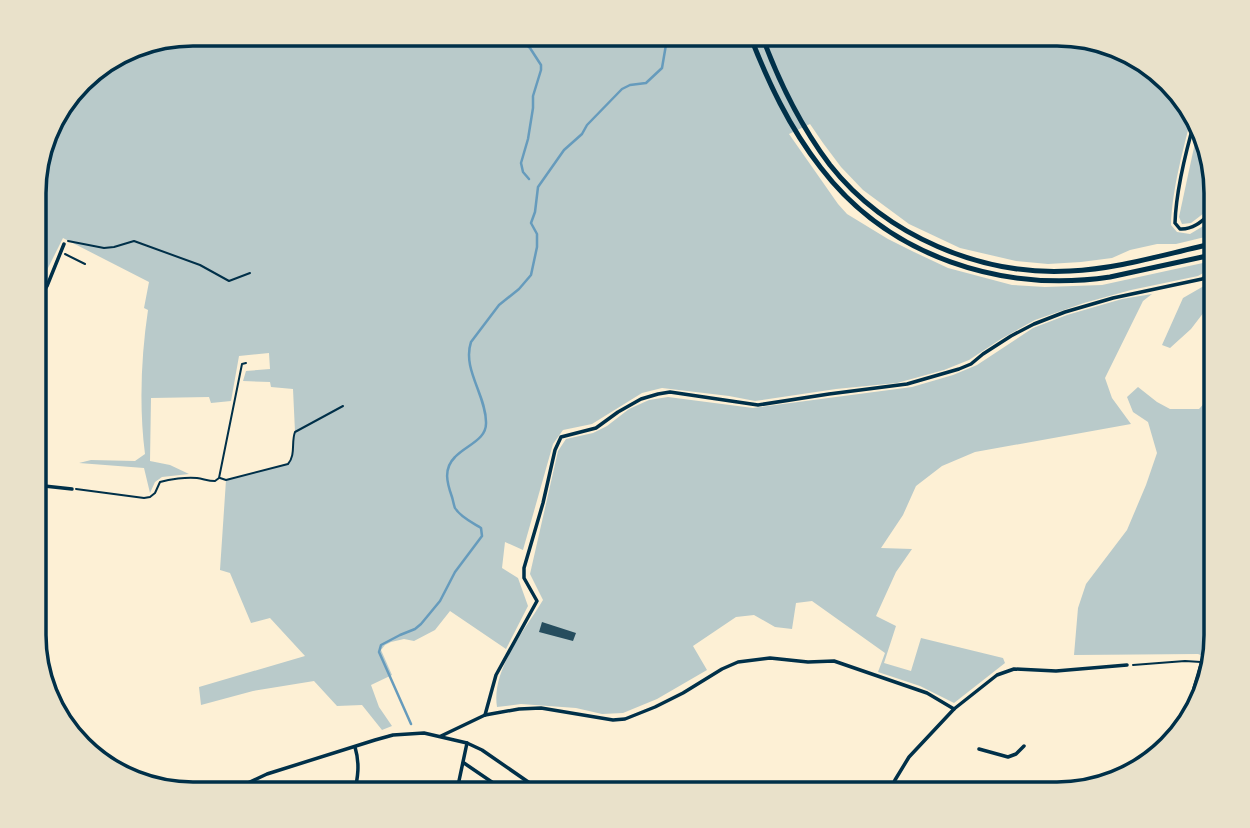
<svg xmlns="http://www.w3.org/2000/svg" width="1250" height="828" font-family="'DejaVu Sans',sans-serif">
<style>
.green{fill:#b9caca;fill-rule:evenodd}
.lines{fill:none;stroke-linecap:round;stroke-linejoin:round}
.stream{stroke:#669bbc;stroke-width:2.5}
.building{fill:#264d5e}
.path{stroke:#003049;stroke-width:2}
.minor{stroke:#003049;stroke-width:3.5}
.primary{stroke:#003049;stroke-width:5}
.trunk{stroke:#003049;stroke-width:5}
.rim{fill:none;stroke:#003049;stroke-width:3.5}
</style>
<rect width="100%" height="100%" fill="#fdf0d5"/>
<g class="green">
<path d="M193 33H1058L1146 60 1193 111C1184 146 1172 189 1171 225L1177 232 1190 234 1205 225 1216 216V261L1212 268 1198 276 1131 290 1084 303 1035 320 1001 339 969 360 944 370 897 383 836 389 755 401 729 396 662 388 642 393 592 424 563 430 553 444 523 550 505 542 502 568 518 578 528 606 506 649 450 611 435 630 414 641 404 639 391 642 385 645 381 650 392 675 371 685 379 707 392 726 382 730 362 705 337 706 314 681 253 691 201 705 199 687 305 656 270 618 251 623 230 573 220 570 226 480 288 464 291 460 295 432 293 389 271 387 270 382 243 381 246 371 270 369 269 353 239 356 231 401 211 403 209 397 151 398 150 461 170 465 189 474 162 477 155 482 150 493 144 468 79 463 91 460 135 461 145 454C139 407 141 357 148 310L144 308 149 282 63 238 35 294V172L50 122 87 73 132 45ZM810 124 823 143 841 167 863 190 909 224 960 248 1016 261 1048 264 1081 262 1112 258 1130 250 1157 244H1176L1205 237 1212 261 1102 285 1045 287 1012 285 948 268 914 252 888 239 847 214 838 204 789 134Z"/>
<polygon points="1199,124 1216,183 1216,204 1191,223 1182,224 1179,217"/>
<polygon points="1216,279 1216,301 1204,312 1191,329 1170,348 1162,345 1183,298"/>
<path d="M1152 294 1143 301 1105 378 1112 398 1131 424 975 452 942 466 916 486 903 515 881 548 912 549 896 572 876 616 896 626 884 663 911 671 921 638 1003 658 1005 663 954 703 920 686 878 672 885 653 812 601 796 603 792 629 775 627 754 615 736 617 693 646 707 670 657 699 623 713 602 714 576 708 521 704 497 707C491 670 525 630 543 600L530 574 558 451 566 439 593 433 607 426 629 409 649 400 668 397 753 408 912 387 953 375 977 365 1033 328 1067 315 1122 299Z"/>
<polygon points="1216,385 1216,645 1212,659 1198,654 1074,655 1078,608 1086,584 1127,530 1146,485 1157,453 1148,422 1133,412 1127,397 1138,387 1157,402 1170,409 1199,409 1211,396"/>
</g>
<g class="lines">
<g class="stream">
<polyline points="514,33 530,48 541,65 541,70 533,96 533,108 528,139 521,163 523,172 529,179"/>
<path d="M411 724 379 652 381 645 400 635 415 629 421 624 440 601 455 572 482 536 481 528C473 523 460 517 455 508 454 506 453 500 452 497 447 483 443 469 455 457 466 445 487 440 486 422 486 395 462 369 471 342L499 305 519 289 531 275 537 247V234L531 223 535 212 538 187 564 150 582 134 587 125 622 89 630 85 646 83 662 68 668 33"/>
</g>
</g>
<polygon class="building" points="542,622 576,633 573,641 539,632"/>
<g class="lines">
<g class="path">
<polyline points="68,241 104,248 114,247 134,241 200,265 229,281 250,273"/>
<polyline points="65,254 85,264"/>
<path d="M220 478 226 480 288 464C296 455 291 442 295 432L343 406"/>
<path d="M76 489 144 498 150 497 155 493 160 482C170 479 186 477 197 478 204 479 208 481 215 481L219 478 242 364 246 363"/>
<polyline points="1201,661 1207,647 1216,608"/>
<polyline points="1133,665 1185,661 1201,662 1193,689 1201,691"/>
</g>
<g class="minor">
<path d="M1196 116C1187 147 1176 191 1175 223L1180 229C1195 230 1205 218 1216 209"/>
<polyline points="35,304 47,286 64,244"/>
<polyline points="35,485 72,489"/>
<polyline points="485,715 496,675 537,601 524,578 524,568 543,503 555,450 561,437 596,428 618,412 641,399 658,394 670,392 758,405 829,394 907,384 959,369 971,364 983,354 1011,336 1034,324 1065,312 1113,298 1202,279 1214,272 1216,269"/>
<polyline points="441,736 485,715 519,709 541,708 613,720 625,719 655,707 683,693 722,669 738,662 770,658 808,662 834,661 927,693 954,709"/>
<polyline points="979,749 1008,757 1016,754 1024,746"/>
<polyline points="464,763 511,795"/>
<polyline points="889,794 895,780 909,757 954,709 997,675 1014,669 1056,671 1127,665"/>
<polyline points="222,795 267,774 375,740 393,735 424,733 467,743 482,750 547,795"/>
<path d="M354 795C358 777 360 764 355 747"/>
<polyline points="456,795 467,743"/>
</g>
<polyline class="primary" points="35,643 41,675"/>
<g class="trunk">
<path d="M749 33C768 82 789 127 821 168 889 257 1002 293 1110 277L1216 254"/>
<path d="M761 33C778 80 800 125 830 165 886 236 981 276 1070 271 1120 269 1168 253 1216 243"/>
</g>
</g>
<path d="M0 0H1250V828H0ZM193 46H1057A147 147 0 0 1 1204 193V635A147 147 0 0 1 1057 782H193A147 147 0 0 1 46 635V193A147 147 0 0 1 193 46Z" fill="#e9e1ca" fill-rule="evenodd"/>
<path class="rim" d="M193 46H1057A147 147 0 0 1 1204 193V635A147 147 0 0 1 1057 782H193A147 147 0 0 1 46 635V193A147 147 0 0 1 193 46Z"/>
</svg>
